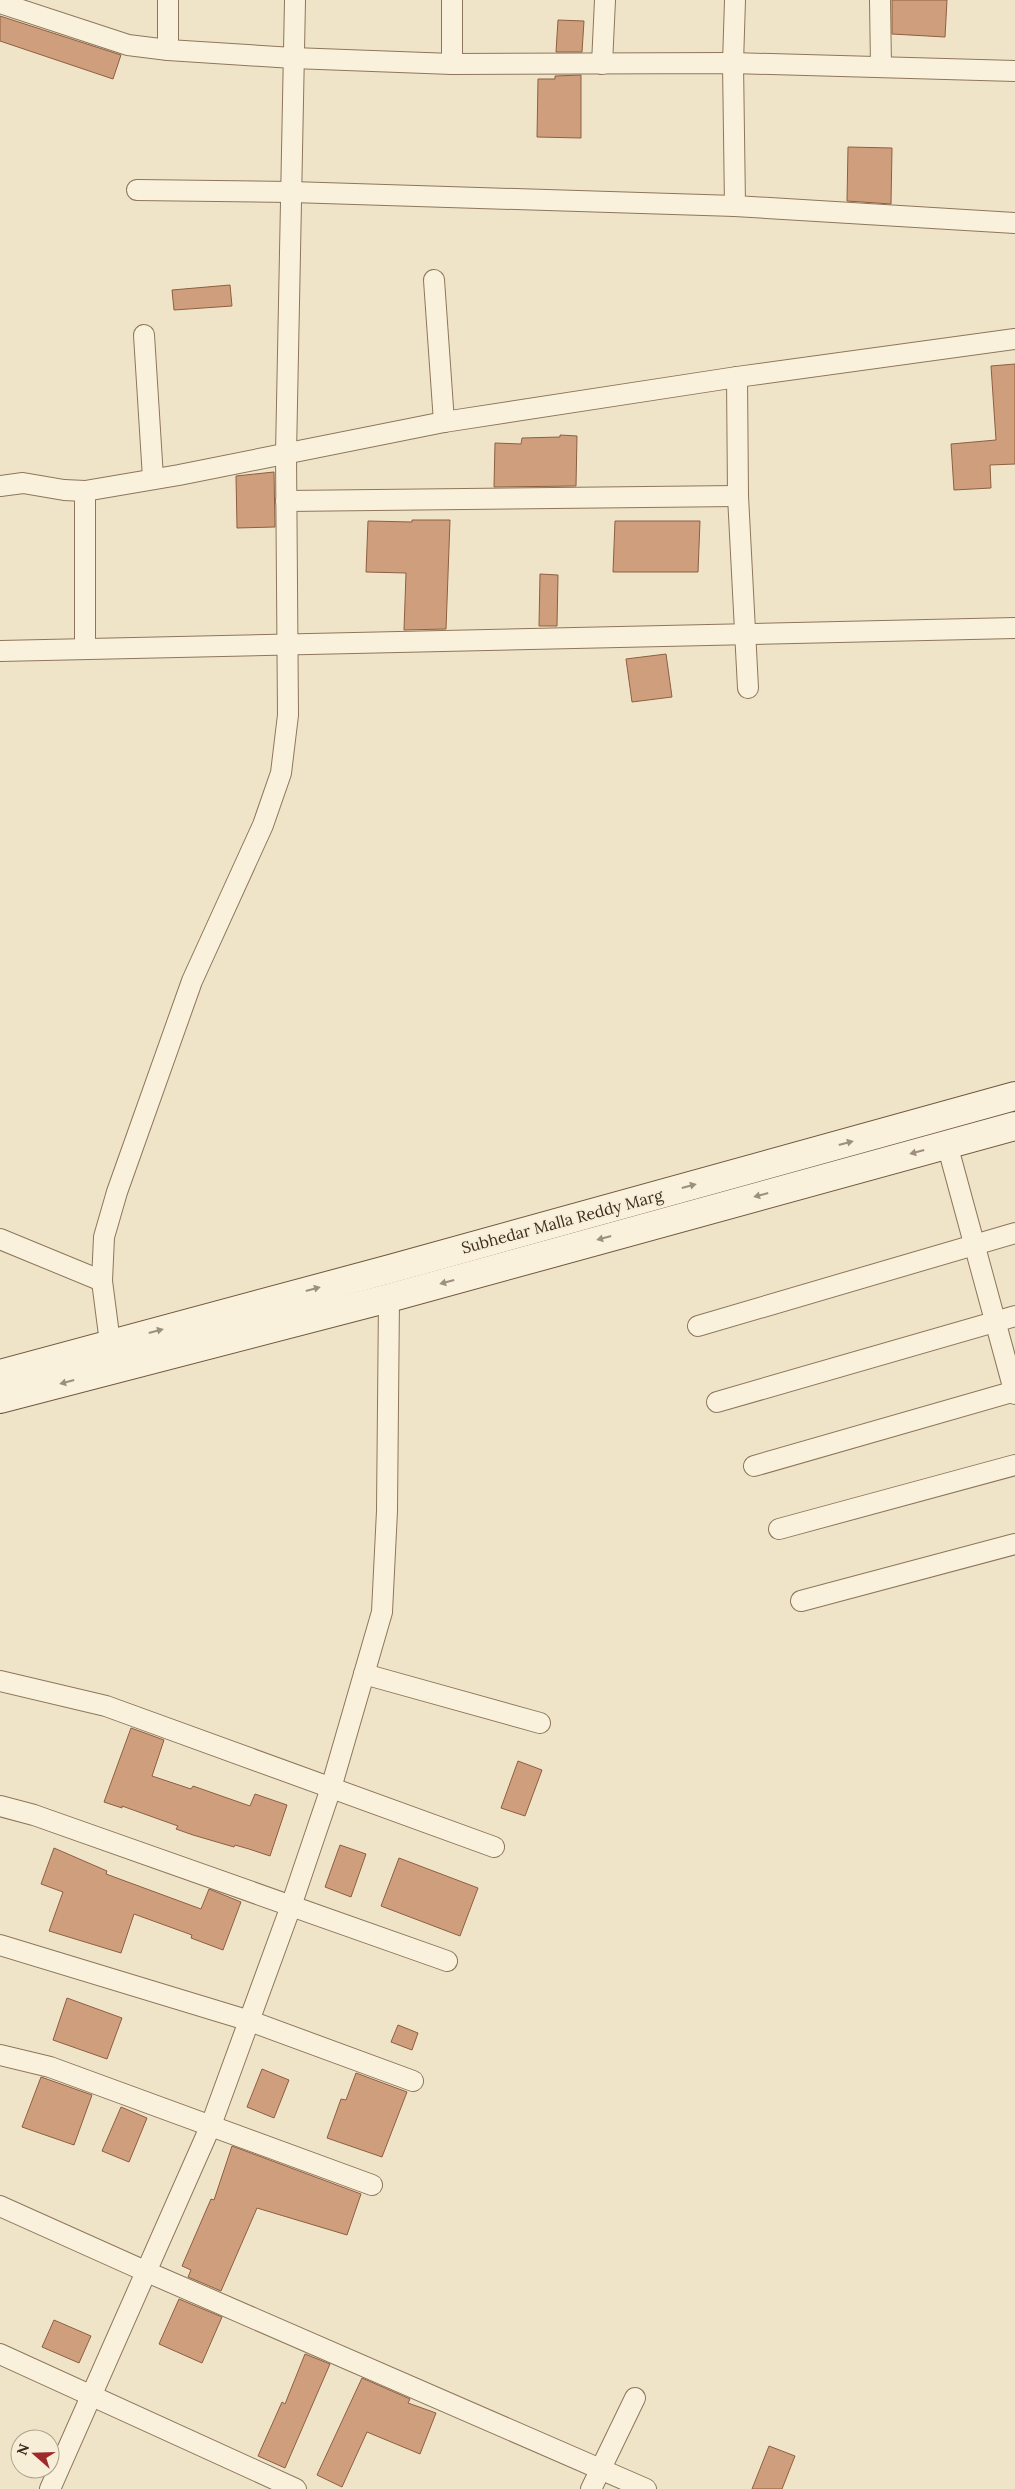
<svg xmlns="http://www.w3.org/2000/svg" width="1015" height="2489" font-family="Lora,serif">
<style>
.building{fill:#cf9f7d;stroke:#8d5f41}
.lines{fill:none;stroke-linecap:round;stroke-linejoin:round}
.minor-casing{stroke:#8d765c;stroke-width:22}
.secondary-casing{stroke:#6f573f;stroke-width:30}
.minor{stroke:#faf1dc;stroke-width:20}
.secondary{stroke:#faf1dc;stroke-width:28}
.oneway{fill:#9c907e}
.labels{text-anchor:middle;dominant-baseline:central;stroke-width:4;stroke-linejoin:round;paint-order:stroke}
.street-label{font-size:16px;fill:#3d2e20;stroke:#f7eed8}
</style>
<rect width="100%" height="100%" fill="#f0e4c8"/>
<g class="building">
<polygon points="892,0 947,0 945,37 892,34"/>
<polygon points="0,16 121,55 113,79 0,41"/>
<polygon points="558,20 584,21 582,52 556,52"/>
<polygon points="581,75 581,138 537,137 538,79 555,79 555,76"/>
<polygon points="848,147 892,148 891,204 847,201"/>
<polygon points="230,285 232,306 174,310 172,290"/>
<polygon points="1015,364 1015,464 990,465 991,488 954,490 951,444 996,440 991,366"/>
<polygon points="560,435 577,436 576,486 494,487 495,443 521,444 522,438 560,437"/>
<polygon points="274,472 275,527 237,528 236,476"/>
<polygon points="412,520 450,520 446,629 404,630 406,573 366,572 368,521 412,522"/>
<polygon points="615,521 700,521 698,572 613,572"/>
<polygon points="540,574 558,575 557,626 539,626"/>
<polygon points="666,654 672,697 632,702 626,659"/>
<polygon points="131,1728 164,1740 152,1776 191,1789 193,1786 250,1806 255,1794 287,1805 270,1856 249,1849 235,1845 234,1847 193,1835 176,1829 178,1826 122,1806 122,1808 104,1802"/>
<polygon points="518,1761 542,1770 525,1816 501,1808"/>
<polygon points="340,1845 366,1854 351,1897 325,1887"/>
<polygon points="54,1848 107,1871 106,1874 201,1909 209,1889 241,1902 223,1950 191,1938 192,1935 134,1914 121,1953 49,1931 63,1892 41,1884"/>
<polygon points="399,1858 478,1888 460,1936 381,1906"/>
<polygon points="67,1998 122,2018 107,2059 53,2040"/>
<polygon points="398,2025 418,2033 412,2050 391,2042"/>
<polygon points="262,2069 289,2080 274,2118 247,2107"/>
<polygon points="356,2073 407,2092 382,2157 327,2138 341,2099 346,2100"/>
<polygon points="41,2077 92,2095 74,2145 22,2127"/>
<polygon points="121,2107 147,2118 129,2162 102,2151"/>
<polygon points="232,2146 361,2194 347,2235 257,2208 221,2291 188,2277 191,2270 182,2266 211,2199 214,2200"/>
<polygon points="179,2299 222,2317 202,2363 159,2344"/>
<polygon points="54,2320 91,2336 79,2363 42,2347"/>
<polygon points="305,2354 330,2364 285,2468 258,2456 282,2402 285,2404"/>
<polygon points="362,2378 410,2399 408,2403 436,2413 420,2454 367,2432 342,2487 317,2475"/>
<polygon points="769,2446 795,2456 782,2489 752,2489"/>
</g>
<g class="lines">
<g class="minor-casing">
<g id="minor">
<polyline points="168,0 168,50"/>
<polyline points="452,0 452,64"/>
<polyline points="880,0 881,67"/>
<polyline points="0,3 128,45 168,50 293,58 452,64 733,63 1015,71"/>
<polyline points="602,64 605,0"/>
<polyline points="137,190 292,192 735,206 1015,223"/>
<polyline points="735,206 733,63 735,0"/>
<polyline points="434,280 444,422"/>
<polyline points="144,335 153,478"/>
<polyline points="737,377 738,496 748,688"/>
<polyline points="0,486 23,483 64,490 85,491 179,475 444,422 737,377 1015,339"/>
<polyline points="85,491 85,649"/>
<polyline points="286,501 738,496"/>
<polyline points="0,651 1015,628"/>
<polyline points="947,1144 1015,1394"/>
<polyline points="0,1239 102,1281"/>
<polyline points="698,1326 1015,1233"/>
<polyline points="112,1358 102,1281 104,1237 117,1192 192,981 263,825 281,773 288,715 286,454 295,0"/>
<polyline points="717,1402 1015,1316"/>
<polyline points="754,1466 1015,1391"/>
<polyline points="779,1529 1015,1465"/>
<polyline points="801,1601 1015,1544"/>
<polyline points="364,1674 540,1723"/>
<polyline points="0,1681 106,1706 494,1847"/>
<polyline points="0,1806 34,1815 447,1961"/>
<polyline points="0,1945 250,2021 413,2081"/>
<polyline points="0,2055 50,2067 372,2185"/>
<polyline points="0,2206 145,2271 646,2489"/>
<polyline points="0,2354 296,2489"/>
<polyline points="50,2489 211,2125 291,1906 331,1788 382,1612 387,1511 389,1298"/>
<polyline points="591,2489 635,2398"/>
</g>
</g>
<g class="secondary-casing">
<g id="secondary">
<polyline points="0,1374 390,1269 1015,1096"/>
<polyline points="0,1399 389,1298 1015,1126"/>
</g>
</g>
<use href="#minor" class="minor"/>
<use href="#secondary" class="secondary"/>
</g>
<defs><path id="oneway-solid" d="M-6-.8H1V-3.2L6.5 0L1 3.2V.8H-6Z" transform="scale(1.25)"/></defs>
<g class="oneway">
<use href="#oneway-solid" transform="translate(846 1143) rotate(-15)"/>
<use href="#oneway-solid" transform="translate(917 1152) rotate(165)"/>
<use href="#oneway-solid" transform="translate(689 1186) rotate(-15)"/>
<use href="#oneway-solid" transform="translate(761 1195) rotate(165)"/>
<use href="#oneway-solid" transform="translate(604 1238) rotate(165)"/>
<use href="#oneway-solid" transform="translate(447 1282) rotate(165)"/>
<use href="#oneway-solid" transform="translate(313 1289) rotate(-15)"/>
<use href="#oneway-solid" transform="translate(156 1331) rotate(-15)"/>
<use href="#oneway-solid" transform="translate(67 1382) rotate(165)"/>
</g>
<g class="labels">
<g class="street-label">
<text transform="translate(562 1221) rotate(-15)">Subhedar Malla Reddy Marg</text>
</g>
</g>
<g transform="translate(35 2454) rotate(290)"><circle r="24" fill="#f7eed8" stroke="#ada18e"/>
<path d="M0-4L9 19L0 12L-9 19Z" fill="#9e2a2b"/>
<text y="-8" font-size="14" font-weight="bold" text-anchor="middle" fill="#3d2e20">N</text>
</g>
</svg>
